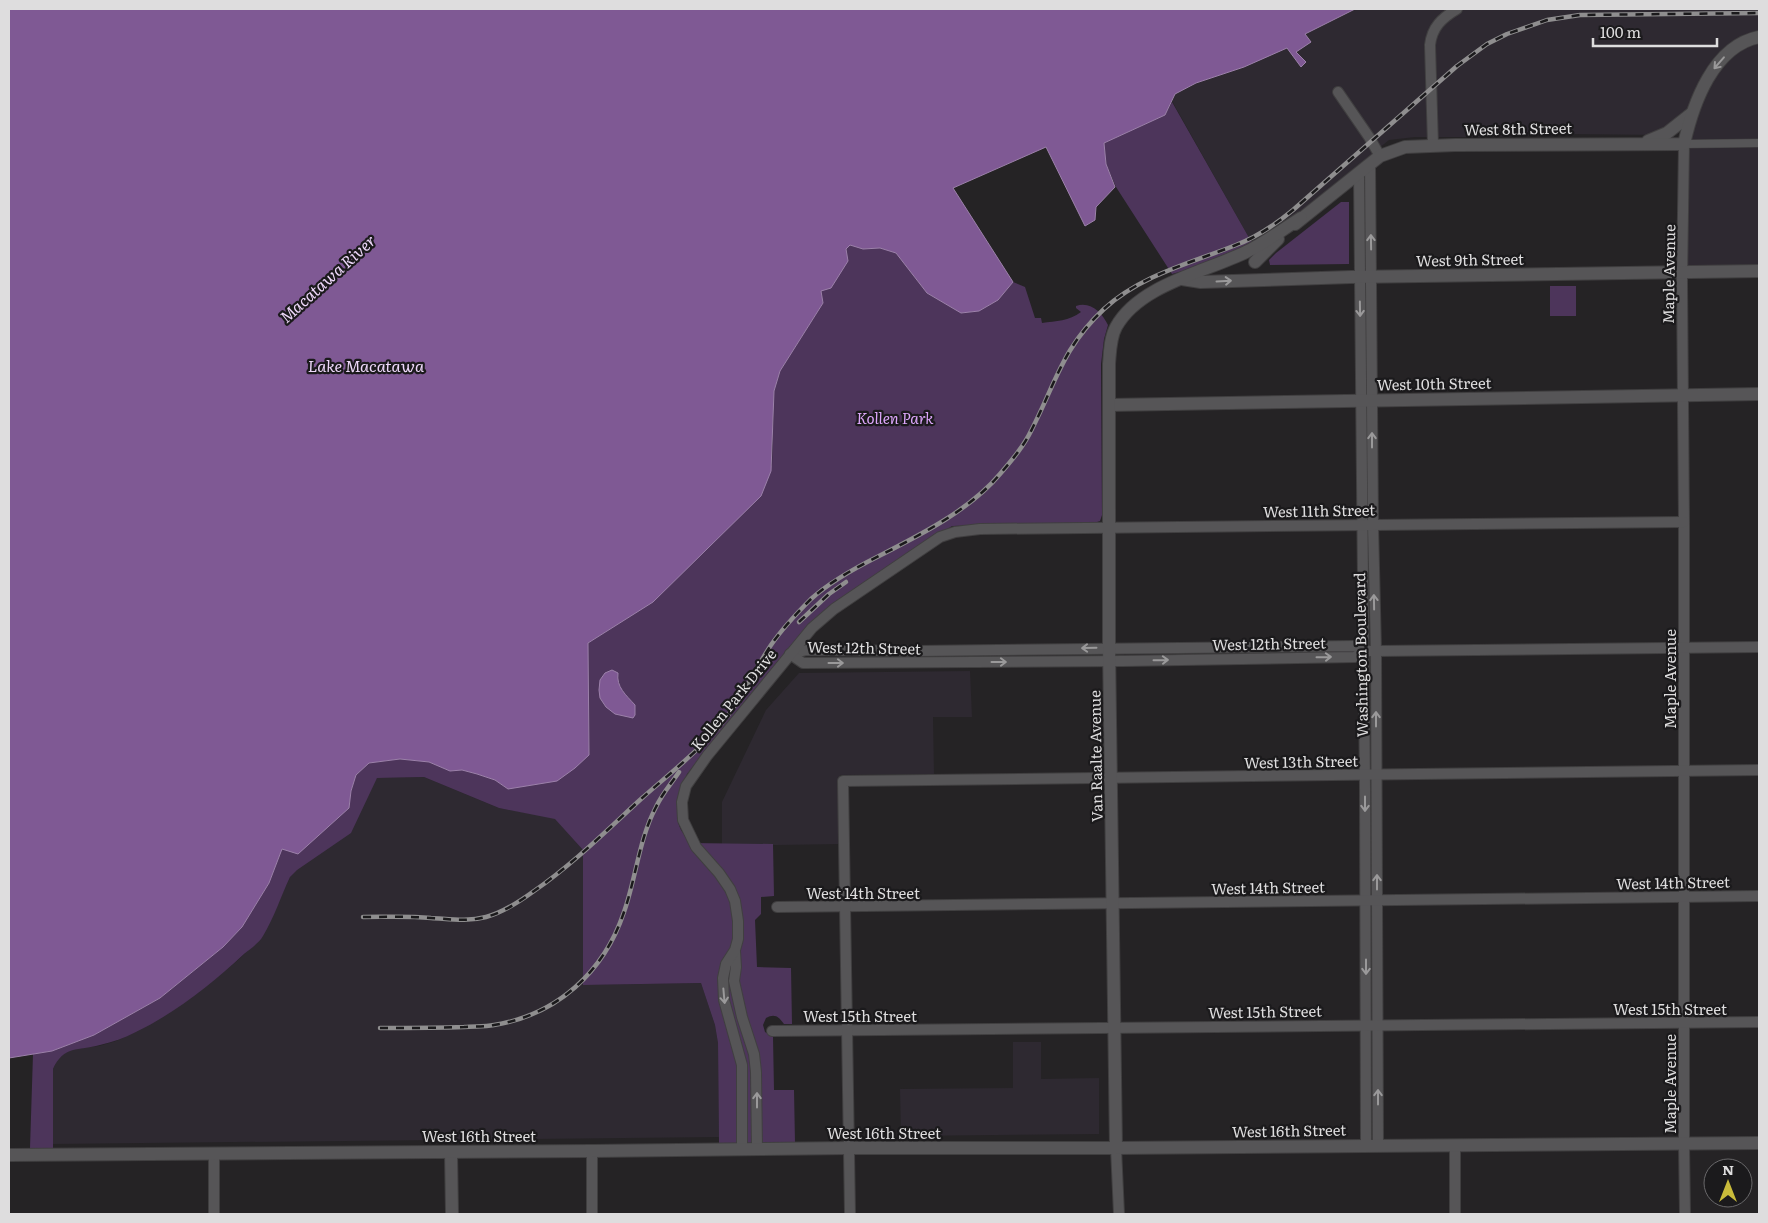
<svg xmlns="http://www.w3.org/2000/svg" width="1768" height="1223" font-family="Literata,serif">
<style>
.built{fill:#2e2931}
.green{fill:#4d355b}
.water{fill:#7f5994;stroke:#9c81aa}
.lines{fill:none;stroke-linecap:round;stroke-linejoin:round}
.pedestrian-casing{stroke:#403f40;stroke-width:9}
.minor-casing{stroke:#403f40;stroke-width:12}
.tertiary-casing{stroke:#403f40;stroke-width:14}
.pedestrian{stroke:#565557;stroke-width:8}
.minor{stroke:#565557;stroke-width:10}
.tertiary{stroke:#565557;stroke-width:12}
.rail-casing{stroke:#8f8e8f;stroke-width:4.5}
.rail{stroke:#1b1a1c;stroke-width:2.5;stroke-dasharray:8;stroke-linecap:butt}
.oneway{stroke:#9a999a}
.labels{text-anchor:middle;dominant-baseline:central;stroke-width:4.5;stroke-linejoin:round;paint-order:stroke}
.street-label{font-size:15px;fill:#deddde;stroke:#1b1a1c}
.park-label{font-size:15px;font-style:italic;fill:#dea7fc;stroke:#1b1a1c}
.water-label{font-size:16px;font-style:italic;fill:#eed8fa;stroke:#1b1a1c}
</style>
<rect width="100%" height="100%" fill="#252325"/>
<g class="built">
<polygon points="1355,9 1759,9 1759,271 1684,272 1685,156 1691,115 1663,135 1567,134 1492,137 1415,137 1389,140 1286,223 1252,243 1172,101 1175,94 1196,83 1244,67 1287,48 1301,67 1296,52 1305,34"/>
<polygon points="970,671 972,717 933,717 934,774 840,775 841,844 722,846 722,802 766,710 799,673"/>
<polygon points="424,777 499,808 555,818 583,850 583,985 701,983 715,1025 718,1043 719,1137 53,1144 53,1069 57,1060 65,1053 74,1049 99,1046 116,1041 138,1031 191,998 237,961 262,937 290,877 377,778"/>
<polygon points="1013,1042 1041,1042 1041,1079 1099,1078 1099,1134 901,1136 900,1089 1013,1088"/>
</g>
<g class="green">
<polygon points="1172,102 1252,243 1204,265 1172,274 1116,187 1106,164 1104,143 1165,115"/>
<polygon points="1341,202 1349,202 1349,264 1270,265 1269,260 1276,253"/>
<path d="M850 244 863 249 880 248 896 253 927 293 961 313 979 311 998 300 1013 282 1025 287 1035 318H1041L1042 323C1056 321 1069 321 1081 312L1076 308V306C1091 301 1102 313 1108 325L1104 339 1101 364 1102 515 1100 521 1094 523 952 526 822 613 787 650 687 774C681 791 672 812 681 830 684 835 688 839 691 843L773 844 774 896 761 897V914L755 920 757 967 791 968 792 1024H784C779 1017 775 1013 766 1018L763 1025 765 1032 773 1037 774 1090H794L795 1143H719L718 1043 715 1025 701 983 583 985V850L555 819 499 808 424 777 377 778 351 833 297 870 290 877C281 896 274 918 263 936 259 943 250 949 244 954 212 984 175 1013 136 1032 124 1038 113 1042 100 1045 78 1051 64 1045 53 1069V1148H30L33 1054 52 1051 94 1035 160 998 223 947 242 927 269 883 282 849 349 808 351 791 356 775 369 763 400 759 429 762 450 771 462 770 477 774 495 780 508 789 589 755 588 643 652 602 772 465 774 391 780 371 823 303 821 291 846 248Z"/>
<rect x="1550" y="286" width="26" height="30"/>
</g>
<g class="water">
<polygon points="9,9 1355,9 1305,34 1311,42 1296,52 1306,62 1301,67 1287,48 1244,67 1196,83 1175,94 1165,115 1104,143 1106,164 1115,187 1096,207 1095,220 1085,226 1046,147 953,188 1013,282 998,300 979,311 961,313 927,293 896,253 880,248 863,249 850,245 846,249 848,261 831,288 821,291 823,303 780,371 774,391 771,471 761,496 653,602 588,643 589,755 575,768 557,781 508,789 495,780 477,774 462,770 450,771 429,762 400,759 369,763 356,775 351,791 349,808 298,854 282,849 269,883 242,927 223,947 160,998 94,1035 52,1051 9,1058"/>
<path d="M612 670 618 673C616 687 626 695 635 705V715L633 718 615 714 606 707 600 698 599 690 600 680 605 673Z"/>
</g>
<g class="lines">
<g class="pedestrian-casing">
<polyline id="pedestrian" points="1684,144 1759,143"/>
</g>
<g class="minor-casing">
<g id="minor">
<polyline points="1338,92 1369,137 1380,156"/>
<polyline points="1684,144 1682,282 1684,522 1684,1144 1685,1214"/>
<path d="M1433 145 1430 45C1432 27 1442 18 1457 9"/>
<polyline points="1370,164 1373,525 1376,651 1378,1145"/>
<polyline points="1359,173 1365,788 1366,1146"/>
<polyline points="790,654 807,650 917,651 1355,646 1364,651 1376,651 1759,647"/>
<polyline points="790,654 803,663 1124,661 1355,657 1364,651"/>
<polyline points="777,907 1759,896"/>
<polyline points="735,951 736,967 734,981 742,1017 754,1054 756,1072 757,1149"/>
<polyline points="772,1031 1759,1022"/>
<polyline points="1455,1146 1455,1214"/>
<polyline points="1116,1148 1119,1214"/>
<polyline points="742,1149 742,1065 724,1000 723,978 726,964 735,950 738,939 738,921 735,901 730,889 719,873 696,847 683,820 682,802 686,786 707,756 812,628 834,609 940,537 955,532 980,529 1684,522"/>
<polyline points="592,1151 592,1214"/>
<polyline points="214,1214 214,1153"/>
<polyline points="850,1214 843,781 1759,770"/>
</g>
</g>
<g class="tertiary-casing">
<g id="tertiary">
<polyline points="1648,141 1667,133 1691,114"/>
<path d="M1295 224 1380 156 1405 147 1455 145 1684 144C1693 104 1713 46 1759 37"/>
<polyline points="1255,262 1278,239"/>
<polyline points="1182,279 1201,282 1351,277 1759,271"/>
<polyline points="1109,405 1759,394"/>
<path d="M1116 1148 1109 647V364C1110 352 1110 338 1116 327 1139 285 1205 272 1246 252 1265 243 1283 229 1301 218"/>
<polyline points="451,1152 452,1214"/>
<polyline points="9,1155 592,1151 848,1148 1116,1148 1759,1143"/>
</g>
</g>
<use href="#pedestrian" class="pedestrian"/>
<use href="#minor" class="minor"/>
<use href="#tertiary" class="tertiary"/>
<g class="rail-casing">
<g id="rail">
<polyline points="799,622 829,594 846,582"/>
<path d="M363 917C386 917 408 916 431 918 450 919 467 922 486 917 504 912 519 902 534 891 573 864 606 831 641 799 670 773 702 749 726 718 743 696 755 669 771 645 782 629 797 613 811 599 831 581 855 568 879 556 920 535 970 510 1000 474 1012 460 1024 446 1032 429 1056 382 1063 347 1104 309 1141 275 1191 263 1236 245 1257 237 1276 224 1293 210L1457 66 1487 44 1507 34 1547 20 1580 15 1759 13"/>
<path d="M380 1028C408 1028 436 1028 464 1027 474 1026 484 1027 494 1025 557 1015 604 972 624 912 636 878 639 839 656 807 662 794 671 784 679 772"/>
</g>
</g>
<use href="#rail" class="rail"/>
</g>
<defs><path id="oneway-shaft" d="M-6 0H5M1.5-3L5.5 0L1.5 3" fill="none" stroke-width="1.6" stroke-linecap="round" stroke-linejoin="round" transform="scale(1.25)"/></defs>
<g class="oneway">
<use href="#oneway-shaft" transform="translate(1719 63) rotate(131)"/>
<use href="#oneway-shaft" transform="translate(1371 242) rotate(-91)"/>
<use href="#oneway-shaft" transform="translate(1224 281) rotate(-3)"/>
<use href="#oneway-shaft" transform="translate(1360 309) rotate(89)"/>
<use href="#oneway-shaft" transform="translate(1372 440) rotate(-90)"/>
<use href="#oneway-shaft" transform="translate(1374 602) rotate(-91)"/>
<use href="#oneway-shaft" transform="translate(1089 648) rotate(179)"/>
<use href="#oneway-shaft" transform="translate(1324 657) rotate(-1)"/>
<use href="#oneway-shaft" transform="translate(1161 660) rotate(-1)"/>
<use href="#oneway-shaft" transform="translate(999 662)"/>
<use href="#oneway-shaft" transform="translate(836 663)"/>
<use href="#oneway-shaft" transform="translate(1376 719) rotate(-90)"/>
<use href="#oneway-shaft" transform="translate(1365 804) rotate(90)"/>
<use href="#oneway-shaft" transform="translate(1377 882) rotate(-90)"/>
<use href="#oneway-shaft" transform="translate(1366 967) rotate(90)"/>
<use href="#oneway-shaft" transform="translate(724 996) rotate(85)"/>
<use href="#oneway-shaft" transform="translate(1378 1097) rotate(-90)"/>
<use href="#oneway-shaft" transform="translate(757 1100) rotate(-90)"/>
</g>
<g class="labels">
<g class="street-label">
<text transform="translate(1518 128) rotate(-1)">West 8th Street</text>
<text transform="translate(1470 259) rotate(-1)">West 9th Street</text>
<text transform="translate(1668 274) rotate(-89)">Maple Avenue</text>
<text transform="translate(1434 383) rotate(-1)">West 10th Street</text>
<text transform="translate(1319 510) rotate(-1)">West 11th Street</text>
<text transform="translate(1269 643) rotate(-1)">West 12th Street</text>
<text transform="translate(864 647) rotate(1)">West 12th Street</text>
<text transform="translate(1360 655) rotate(-91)">Washington Boulevard</text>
<text transform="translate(1669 679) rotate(-90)">Maple Avenue</text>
<text transform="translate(733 699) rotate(-51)">Kollen Park Drive</text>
<text transform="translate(1095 756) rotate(-91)">Van Raalte Avenue</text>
<text transform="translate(1301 761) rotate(-1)">West 13th Street</text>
<text transform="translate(1673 882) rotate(-1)">West 14th Street</text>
<text transform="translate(1268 887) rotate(-1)">West 14th Street</text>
<text x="863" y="892">West 14th Street</text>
<text x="1670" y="1008">West 15th Street</text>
<text transform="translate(1265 1011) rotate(-1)">West 15th Street</text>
<text x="860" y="1015">West 15th Street</text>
<text transform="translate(1669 1084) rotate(-90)">Maple Avenue</text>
<text transform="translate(1289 1130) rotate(-1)">West 16th Street</text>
<text x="884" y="1132">West 16th Street</text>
<text x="479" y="1135">West 16th Street</text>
</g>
<g class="park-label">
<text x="895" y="417">Kollen Park</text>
</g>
<g class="water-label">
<text transform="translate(327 278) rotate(-42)">Macatawa River</text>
<text x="366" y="365">Lake Macatawa</text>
</g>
</g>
<rect width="1768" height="1223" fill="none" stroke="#deddde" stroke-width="20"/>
<g transform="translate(1728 1183)"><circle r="24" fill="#1b1a1c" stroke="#69686a"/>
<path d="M0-4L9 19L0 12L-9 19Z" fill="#c9bb3b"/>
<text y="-8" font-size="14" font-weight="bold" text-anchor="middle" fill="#deddde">N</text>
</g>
<path d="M1593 38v8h124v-8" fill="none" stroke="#deddde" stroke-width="2.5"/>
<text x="1600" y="38" font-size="15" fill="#deddde" stroke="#1b1a1c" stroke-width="4" paint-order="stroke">100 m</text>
</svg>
